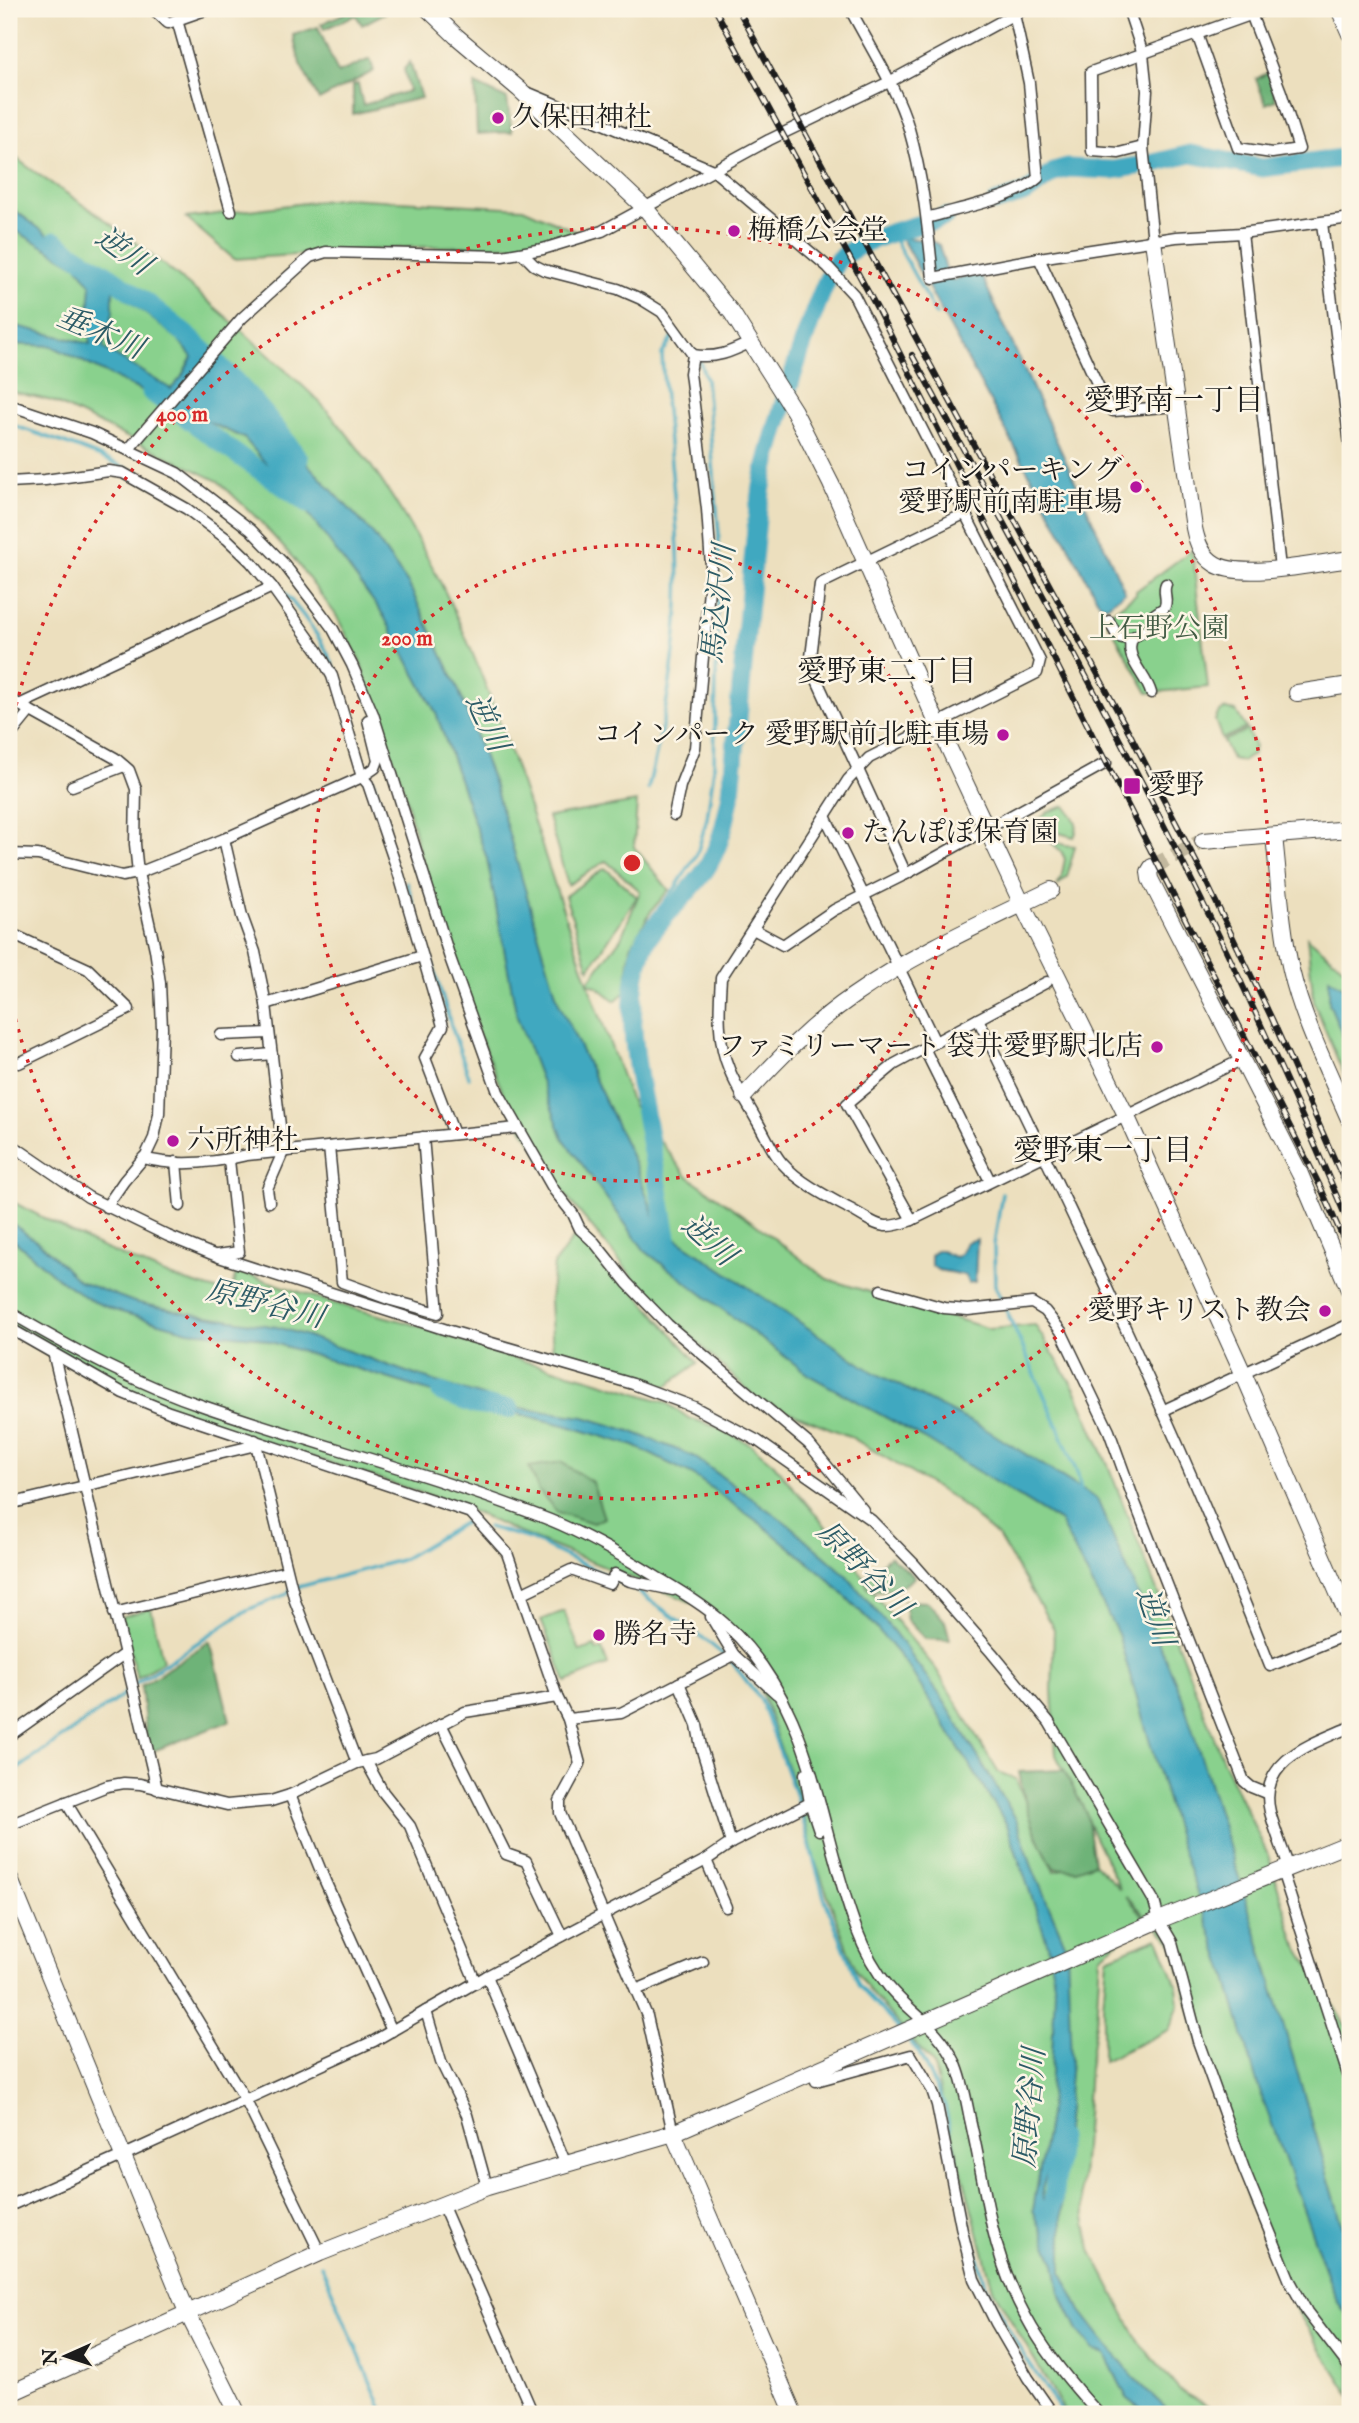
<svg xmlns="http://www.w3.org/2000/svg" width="1359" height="2423" font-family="'IM FELL English','Noto Serif JP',serif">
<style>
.green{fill:#89d18d;stroke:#527654;stroke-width:2}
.forest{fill:#6eb378;stroke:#45684a;stroke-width:2}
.water{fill:#40a8c0;stroke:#2e626e;stroke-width:2;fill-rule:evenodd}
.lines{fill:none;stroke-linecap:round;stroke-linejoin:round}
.stream{stroke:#40a8c0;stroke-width:3.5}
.river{stroke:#40a8c0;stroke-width:19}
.secondary-tunnel{stroke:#c2b89e;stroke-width:16;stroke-dasharray:16 8;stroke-linecap:butt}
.street-casing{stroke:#3b3934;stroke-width:13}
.secondary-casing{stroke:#3b3934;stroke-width:18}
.street{stroke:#fff;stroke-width:10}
.secondary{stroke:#fff;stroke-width:16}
.rail-casing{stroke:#1c1c1c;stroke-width:6}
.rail{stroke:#fcf5e5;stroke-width:3.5;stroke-dasharray:10;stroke-linecap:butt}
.ring{fill:none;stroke:#d62828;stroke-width:3.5;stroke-dasharray:3.5 7}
.poi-dot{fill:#b5179e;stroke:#fcf5e5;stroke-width:2.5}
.labels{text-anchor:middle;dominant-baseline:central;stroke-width:5;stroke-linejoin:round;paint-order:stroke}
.poi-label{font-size:28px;fill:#1c1c1c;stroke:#fcf5e5;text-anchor:start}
.park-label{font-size:28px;fill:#425b44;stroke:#fcf5e5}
.water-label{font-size:30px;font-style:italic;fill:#2c5b66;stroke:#fcf5e5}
.neighbourhood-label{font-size:30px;fill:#1c1c1c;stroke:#fcf5e5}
.centre{fill:#d62828;stroke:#fcf5e5;stroke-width:3.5}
.ring-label{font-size:21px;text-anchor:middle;font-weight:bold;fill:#d62828;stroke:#fcf5e5;stroke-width:5;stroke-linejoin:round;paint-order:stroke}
</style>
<rect width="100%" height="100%" fill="#fcf5e5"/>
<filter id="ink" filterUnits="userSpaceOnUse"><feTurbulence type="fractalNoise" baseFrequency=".0143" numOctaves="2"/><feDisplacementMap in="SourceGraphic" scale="14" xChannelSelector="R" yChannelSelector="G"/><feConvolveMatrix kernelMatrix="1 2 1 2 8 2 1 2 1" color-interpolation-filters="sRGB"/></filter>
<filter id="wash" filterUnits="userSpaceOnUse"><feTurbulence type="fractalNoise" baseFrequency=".00686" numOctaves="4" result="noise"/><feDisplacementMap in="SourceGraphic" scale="28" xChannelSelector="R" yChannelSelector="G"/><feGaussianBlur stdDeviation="1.57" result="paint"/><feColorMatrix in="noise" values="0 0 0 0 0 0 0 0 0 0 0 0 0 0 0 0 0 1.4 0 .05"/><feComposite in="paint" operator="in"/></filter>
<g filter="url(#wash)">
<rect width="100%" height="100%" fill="#ecdfbe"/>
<g class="green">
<path d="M9 152C36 176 70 194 100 216 159 259 217 307 271 357 289 374 309 390 325 408 470 571 516 782 588 982L621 938 640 891 606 861 568 885 548 817 637 802 634 847 669 890 651 911 631 946 625 992 615 1001 598 987 588 983 632 1104 686 1175 754 1223 827 1279 990 1329 1035 1325 1075 1389 1108 1465 1224 1763 1268 1855 1295 1942 1350 2033V2395L1289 2298 1253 2213 1210 2085 1172 1942 1126 1896 1147 1920 1100 1956 1096 2022 1089 2068 1081 2195 1091 2250 1139 2342 1179 2390 1221 2414H1066L993 2289 933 2064 869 1990 855 1969 814 1858 801 1803 777 1739 748 1648 701 1606 510 1529 461 1506 142 1401 9 1327V1200L92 1243 172 1277 230 1294 237 1271 333 1303 409 1323 520 1360 588 1378 665 1402 689 1418 719 1428 750 1444 773 1463 847 1552 877 1598 936 1669 998 1772 1016 1779 1054 1871 1094 1863 1120 1889 1056 1755 1052 1690 1054 1629 999 1538 955 1499 849 1436 757 1399 651 1299 570 1201 524 1131 506 1100 462 994 419 851 405 793 359 659 336 615 293 558 258 519 218 481 52 401 9 391Z"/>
<polygon points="345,198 523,208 586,236 520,246 416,247 234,259 186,218"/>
<polygon points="1192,550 1208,687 1148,693 1105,617 1136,594 1136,591"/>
<polygon points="1224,709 1236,711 1246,728 1222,739 1215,720 1218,714"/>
<polygon points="1247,730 1255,747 1252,755 1243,761 1232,759 1223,741"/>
<path d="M1065 806C1073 817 1081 824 1074 837L1048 830 1039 825 1040 819 1047 812Z"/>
<polygon points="1046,838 1064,845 1075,846 1067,877 1057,886 1061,879 1065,859 1061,851"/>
<polygon points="605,868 637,897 589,969 565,896"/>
<polygon points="1307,937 1350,973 1350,1089 1314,1003"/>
<polygon points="580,1229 698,1363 665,1387 553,1353 550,1301 554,1264"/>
<polygon points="151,1608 163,1661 137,1678 121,1617"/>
<polygon points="564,1611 580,1651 595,1646 597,1651 602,1649 608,1665 566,1682 541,1620"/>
<polygon points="1158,1938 1177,1986 1179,2004 1169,2030 1103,2061 1103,2006 1107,1958"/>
</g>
<g class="forest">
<polygon points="354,9 381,9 385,13 362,25 356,15 324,29 321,24"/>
<polygon points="318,27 338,73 370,59 374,71 319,100 300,64 293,35"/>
<polygon points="410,62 421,98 353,114 353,85 358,84 363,105 409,91 404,69"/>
<polygon points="1269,72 1276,100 1266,104 1256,79"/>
<polygon points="475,84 507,99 512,132 477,134"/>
<polygon points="561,1462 592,1482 604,1518 593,1523 557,1512 539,1491 529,1467"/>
<path d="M890 1556 915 1577C901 1590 886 1593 868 1589L864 1578Z"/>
<polygon points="904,1601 928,1602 945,1621 950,1640 925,1639 907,1620"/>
<polygon points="210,1641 230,1721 148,1753 141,1686"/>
<path d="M1064 1770 1087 1815 1094 1863 1076 1870 1054 1868C1035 1838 1025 1807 1019 1772Z"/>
</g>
<g class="water">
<path d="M9 206 195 344 372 533 409 585 457 686 495 787 558 1001 635 1164 658 1226 873 1372 987 1430 1097 1499 1182 1697 1257 1935 1350 2251V2319L1337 2301 1258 2086 1226 1975 1178 1838 1118 1634 1060 1522 925 1439 812 1377 645 1251 563 1138 517 1017 487 859 436 713 382 613 304 508 244 438 161 401 52 346 9 344V324L90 344 88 323 91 285 77 266 9 227ZM113 288 178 339 192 357 181 378 171 389 103 348 113 312Z"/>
<polygon points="901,237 931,241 939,245 945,266 953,281 980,272 1125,592 1107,606 1100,604"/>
<polygon points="1329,978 1350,991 1350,1053 1329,1003"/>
<path d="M9 1221 44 1247 78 1281 134 1302 187 1313 277 1327 304 1335 412 1374 520 1408 584 1417 630 1431 693 1456 789 1525 846 1575 894 1632 942 1698 1016 1819 1032 1867 1067 1948 1071 2061 1062 2168V2273L1081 2311 1133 2377 1172 2414H1147L1127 2398 1105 2354 1093 2350 1078 2330 1060 2293 1055 2264 1033 2210 1049 2115 1055 1990 1048 1945 1007 1825 908 1666 871 1622 823 1574 761 1524 693 1475 634 1446 564 1425 438 1394 255 1337 188 1331 114 1310 90 1300 56 1277 9 1236ZM1058 2163 1048 2198 1043 2200 1042 2188 1050 2165Z"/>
<path d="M977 1239 975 1282 968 1283 965 1275 938 1270 931 1265V1255C941 1245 946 1256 956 1257L961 1253 966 1242Z"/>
</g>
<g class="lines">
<g class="stream">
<polyline points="878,237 892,234 936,315"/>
<path d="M9 424C72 445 133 465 188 504"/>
<path d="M267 574C293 601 324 637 336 673"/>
<polyline points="372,778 388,825"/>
<path d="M648 789C667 711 682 631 678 551 675 485 665 420 662 354L672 338 678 337"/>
<polyline points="407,883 452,1028 469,1077"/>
<polyline points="634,1032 629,985 632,950 639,933 676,887 697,854 707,818 714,768 719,535 706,380 699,358"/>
<polyline points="1002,1193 994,1245 995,1285 1056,1422 1078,1475 1081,1491"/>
<polyline points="488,1527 530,1539 634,1589 703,1638 725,1656"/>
<polyline points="731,1661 761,1700 798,1802 824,1897 859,1986 900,2030"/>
<polyline points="135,1684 247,1610 287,1594 291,1589 401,1560 467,1521 477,1524"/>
<polyline points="9,1775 130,1690"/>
<polyline points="905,2036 918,2051 945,2106 964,2203 985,2286 1021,2351 1063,2414"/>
<polyline points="321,2265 384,2414"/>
</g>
<g class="river">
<polyline points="1154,163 1191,154 1262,168 1350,157"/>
<polyline points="997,202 1026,193 1054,172 1068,168 1113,170 1137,166"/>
<path d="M55 241C72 254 91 264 109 276 182 325 249 387 299 459"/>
<polyline points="151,392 236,454 309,504"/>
<path d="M670 1255C663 1214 656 1172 648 1130 638 1071 621 1005 644 947 653 924 689 894 704 872 720 848 726 821 731 793L758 508C761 496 762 483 765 471 771 440 822 273 840 258 870 235 910 228 945 217"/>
<polyline points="441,1392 475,1405 510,1409"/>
<polyline points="1053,2202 1059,2138"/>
</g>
</g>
</g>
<g filter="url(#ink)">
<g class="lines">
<polyline class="secondary-tunnel" points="1152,867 1203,841"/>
<g class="street-casing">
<g id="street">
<polyline points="153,9 168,23 208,9"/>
<path d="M850 9C869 45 898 90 909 129 923 177 928 228 933 278L1039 258"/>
<polyline points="1128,9 1143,54 1147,91 1143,147 1153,241"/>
<polyline points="177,20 231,211"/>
<polyline points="1197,34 1238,148 1272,153 1299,149 1281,92 1251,14"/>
<path d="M529 93 713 170 828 267 854 295 1040 661 1037 673 869 758 848 780 721 978C719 1008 717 1041 729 1069 736 1087 748 1104 757 1121 765 1134 772 1152 782 1163 799 1182 826 1196 848 1208 877 1223 878 1233 912 1220L1241 1060"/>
<polyline points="1143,147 1119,153 1092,151 1091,72 1267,9"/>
<path d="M927 218C956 209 1017 198 1038 178L1029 83 1014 14"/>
<polyline points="1322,223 1350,445"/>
<polyline points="1242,233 1280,568"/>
<path d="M522 253 534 265 544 270 618 289 641 299 662 312 693 355C716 359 731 352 751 342"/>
<polyline points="9,405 92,433 177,473 251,530 284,564 313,602 333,629 352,665 373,714 449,955 498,1092 554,1190 573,1214 580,1229 595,1243 627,1283 668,1325 809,1444 863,1510"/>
<polyline points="1177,406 1113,411 1108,407 1039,258 1176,237 1242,233 1350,218"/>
<polyline points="128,450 242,318 310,257 326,252 502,256 543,249 602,231 769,140 889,82 1024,9"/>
<polyline points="9,482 45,480 109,471 123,473 187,509 227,539 251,562 272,587 318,651 332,676 362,777 368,784 399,875 443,1026 425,1058 454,1134"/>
<polyline points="1109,621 1118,637 1131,640"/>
<path d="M1151 693C1146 674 1122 657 1133 637L1149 629 1155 614 1164 608C1169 600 1162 592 1166 584"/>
<polyline points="9,699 115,758 129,770 136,789 135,844 138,873 155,949 160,983 162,1028 159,1114 154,1138 146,1155 124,1181 106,1207"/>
<polyline points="19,705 272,587"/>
<polyline points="9,737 30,711"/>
<polyline points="72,786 124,766"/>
<polyline points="674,815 680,786 695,748 711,566 707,509 690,373 693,355"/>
<polyline points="825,816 935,1042"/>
<polyline points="224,839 242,916 255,952 266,1004 283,1152 267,1189 269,1202"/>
<polyline points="9,854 38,855 122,876 138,873 224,839 362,777 375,768 378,760 368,720"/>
<polyline points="906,874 1106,763"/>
<polyline points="753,929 783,945 834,910 906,874 810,665 820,584 966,513"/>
<polyline points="9,935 16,936 88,969 129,1009 19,1063"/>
<polyline points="266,1004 422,956"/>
<polyline points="978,1019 1047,982"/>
<polyline points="221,1035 269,1033"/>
<polyline points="924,1048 990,1181"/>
<polyline points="239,1057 272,1054"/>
<polyline points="9,1143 88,1197 168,1236 219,1257 447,1330 633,1384 694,1407 758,1441 871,1520 915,1565 992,1653 1049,1722 1154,1901 1159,1920 1172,1942 1198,2041 1244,2169 1290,2281 1307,2312 1350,2368"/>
<polyline points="329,1147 342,1282 391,1300 438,1313 423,1137"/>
<path d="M143 1158C177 1167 214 1163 247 1155L517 1128"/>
<polyline points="176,1162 180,1206"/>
<path d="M912 1220 847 1104 895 1064 978 1019C1082 1232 1184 1446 1270 1666L1350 1633"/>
<polyline points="217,1255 239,1252 229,1160"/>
<polyline points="881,1290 944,1308 968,1310 1032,1303 1045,1311 1061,1331 1109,1431 1134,1500 1244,1781 1251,1787 1268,1794"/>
<path d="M9 1312C72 1349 137 1384 206 1407 320 1446 438 1476 550 1520 587 1535 621 1555 655 1576 678 1590 704 1605 724 1623 815 1704 816 1821 856 1928 864 1949 874 1969 889 1987 912 2015 938 2026 955 2062 963 2080 966 2099 970 2119 978 2154 984 2190 992 2226 1010 2304 1045 2356 1099 2414"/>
<polyline points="9,1328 123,1393 169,1412 471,1513 507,1553 557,1697 568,1719 580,1764 560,1801 560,1813 647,2016 673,2133"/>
<polyline points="54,1356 157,1789"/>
<polyline points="1162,1411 1350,1324"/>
<polyline points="255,1440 295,1601 357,1763"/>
<polyline points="9,1504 256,1445"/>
<polyline points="521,1594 571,1570 610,1584 615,1574 630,1581 673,1590"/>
<polyline points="114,1613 286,1571"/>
<polyline points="711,1617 734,1655 777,1694"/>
<polyline points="679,1683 697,1725 701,1747 731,1843"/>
<polyline points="568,1719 621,1713 734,1655"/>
<polyline points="441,1724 506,1854 526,1861 562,1936"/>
<polyline points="9,1736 124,1654"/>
<polyline points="366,1761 383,1792 410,1826 476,1983"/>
<polyline points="805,1774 810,1803 819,1830"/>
<polyline points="290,1795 325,1881 392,2031"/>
<polyline points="66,1802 245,2099 320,2253"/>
<polyline points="9,1825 107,1786 124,1783 140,1784 227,1805 271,1801 290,1795 357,1763 376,1759 465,1712 557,1697"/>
<polyline points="706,1860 726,1907"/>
<path d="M1289 1868C1283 1850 1275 1831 1270 1812 1257 1760 1314 1743 1350 1727"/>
<polyline points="1282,1871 1350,2081"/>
<polyline points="487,1976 566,2164"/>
<polyline points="636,1990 703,1962"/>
<polyline points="426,2011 441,2062 467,2115 487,2187"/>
<polyline points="813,2073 816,2081 911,2055 932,2090 937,2105 962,2231 974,2279 996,2323 1028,2378 1053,2414"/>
<polyline points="442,2204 533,2414"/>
<polyline points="9,2206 122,2156 374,2041 487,1976 706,1860 731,1843 810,1803"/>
<polyline points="9,2400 14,2414"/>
</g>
</g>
<g class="secondary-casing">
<g id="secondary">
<polyline points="428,9 456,36 519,89 645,208 732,313 794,411 831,484 937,723 1022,904 1126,1115 1243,1373 1350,1621"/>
<polyline points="1339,9 1350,34"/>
<path d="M1153 241 1194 528C1197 543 1202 556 1215 564 1242 580 1319 563 1350 559"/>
<polyline points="1297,693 1350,685"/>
<path d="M1274 836C1279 881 1281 926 1291 970 1303 1022 1329 1072 1350 1121"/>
<polyline points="1203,841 1350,829"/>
<polyline points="1152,867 1149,872 1150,879 1300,1174 1350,1292"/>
<path d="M744 1096C777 1060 812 1024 853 996 913 954 985 922 1051 890"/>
<polyline points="9,1877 187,2312 238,2414"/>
<polyline points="673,2133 794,2414"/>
<polyline points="9,2394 320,2253 487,2187 673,2133 1164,1918 1350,1843"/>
</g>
</g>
<use href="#street" class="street"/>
<use href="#secondary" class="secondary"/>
<g class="rail-casing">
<g id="rail">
<polyline points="715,9 878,310 1320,1186 1350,1254"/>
<polyline points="738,9 1129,732 1203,875 1272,1019 1350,1194"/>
<path d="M912 355C1009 533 1107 710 1197 891 1252 1001 1302 1114 1350 1227"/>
</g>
</g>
<use href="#rail" class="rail"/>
</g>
</g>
<g class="ring">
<circle cx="632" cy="863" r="318"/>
<path d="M9 736A636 636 0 1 1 9 990"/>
</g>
<g class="poi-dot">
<circle cx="498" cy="118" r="7"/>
<circle cx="734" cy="231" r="7"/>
<circle cx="1136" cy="487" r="7"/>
<circle cx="1003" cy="735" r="7"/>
<rect x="1123" y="777" width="18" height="18" rx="3.5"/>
<circle cx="848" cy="833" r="7"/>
<circle cx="1157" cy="1047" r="7"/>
<circle cx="173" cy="1141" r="7"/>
<circle cx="1325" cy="1311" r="7"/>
<circle cx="599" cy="1635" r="7"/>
</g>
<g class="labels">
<g class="poi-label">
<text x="512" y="118">久保田神社</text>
<text x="748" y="231">梅橋公会堂</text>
<text x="1122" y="471" text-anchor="end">コインパーキング<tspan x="1122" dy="32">愛野駅前南駐車場</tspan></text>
<text x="989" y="735" text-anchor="end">コインパーク 愛野駅前北駐車場</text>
<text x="1148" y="786">愛野</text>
<text x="862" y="833">たんぽぽ保育園</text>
<text x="1143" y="1047" text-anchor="end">ファミリーマート 袋井愛野駅北店</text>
<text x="187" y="1141">六所神社</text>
<text x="1311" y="1311" text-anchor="end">愛野キリスト教会</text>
<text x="613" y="1635">勝名寺</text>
</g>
<g class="park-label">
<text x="1159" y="629">上石野公園</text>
</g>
<g class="water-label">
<text transform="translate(123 252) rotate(36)">逆川</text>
<text transform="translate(100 334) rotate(23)">垂木川</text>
<text transform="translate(720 604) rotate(-84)">馬込沢川</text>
<text transform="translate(486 723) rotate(65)">逆川</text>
<text transform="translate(708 1241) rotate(42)">逆川</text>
<text transform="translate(265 1305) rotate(14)">原野谷川</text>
<text transform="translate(863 1570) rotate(46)">原野谷川</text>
<text transform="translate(1154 1617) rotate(72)">逆川</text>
<text transform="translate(1031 2108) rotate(-85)">原野谷川</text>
</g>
<g class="neighbourhood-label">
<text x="1174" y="402">愛野南一丁目</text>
<text x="887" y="673">愛野東二丁目</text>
<text x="1103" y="1152">愛野東一丁目</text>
</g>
</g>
<circle cx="632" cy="863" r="10" class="centre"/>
<g class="ring-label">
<text x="182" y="421">400 m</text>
<text x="407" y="645">200 m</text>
</g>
<rect width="1359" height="2423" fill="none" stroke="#fcf5e5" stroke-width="35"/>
<g transform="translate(66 2356) rotate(267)" stroke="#fcf5e5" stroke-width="5" paint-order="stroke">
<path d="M0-5L12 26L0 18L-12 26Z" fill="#1c1c1c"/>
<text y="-10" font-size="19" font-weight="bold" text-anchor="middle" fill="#1c1c1c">N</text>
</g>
</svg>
